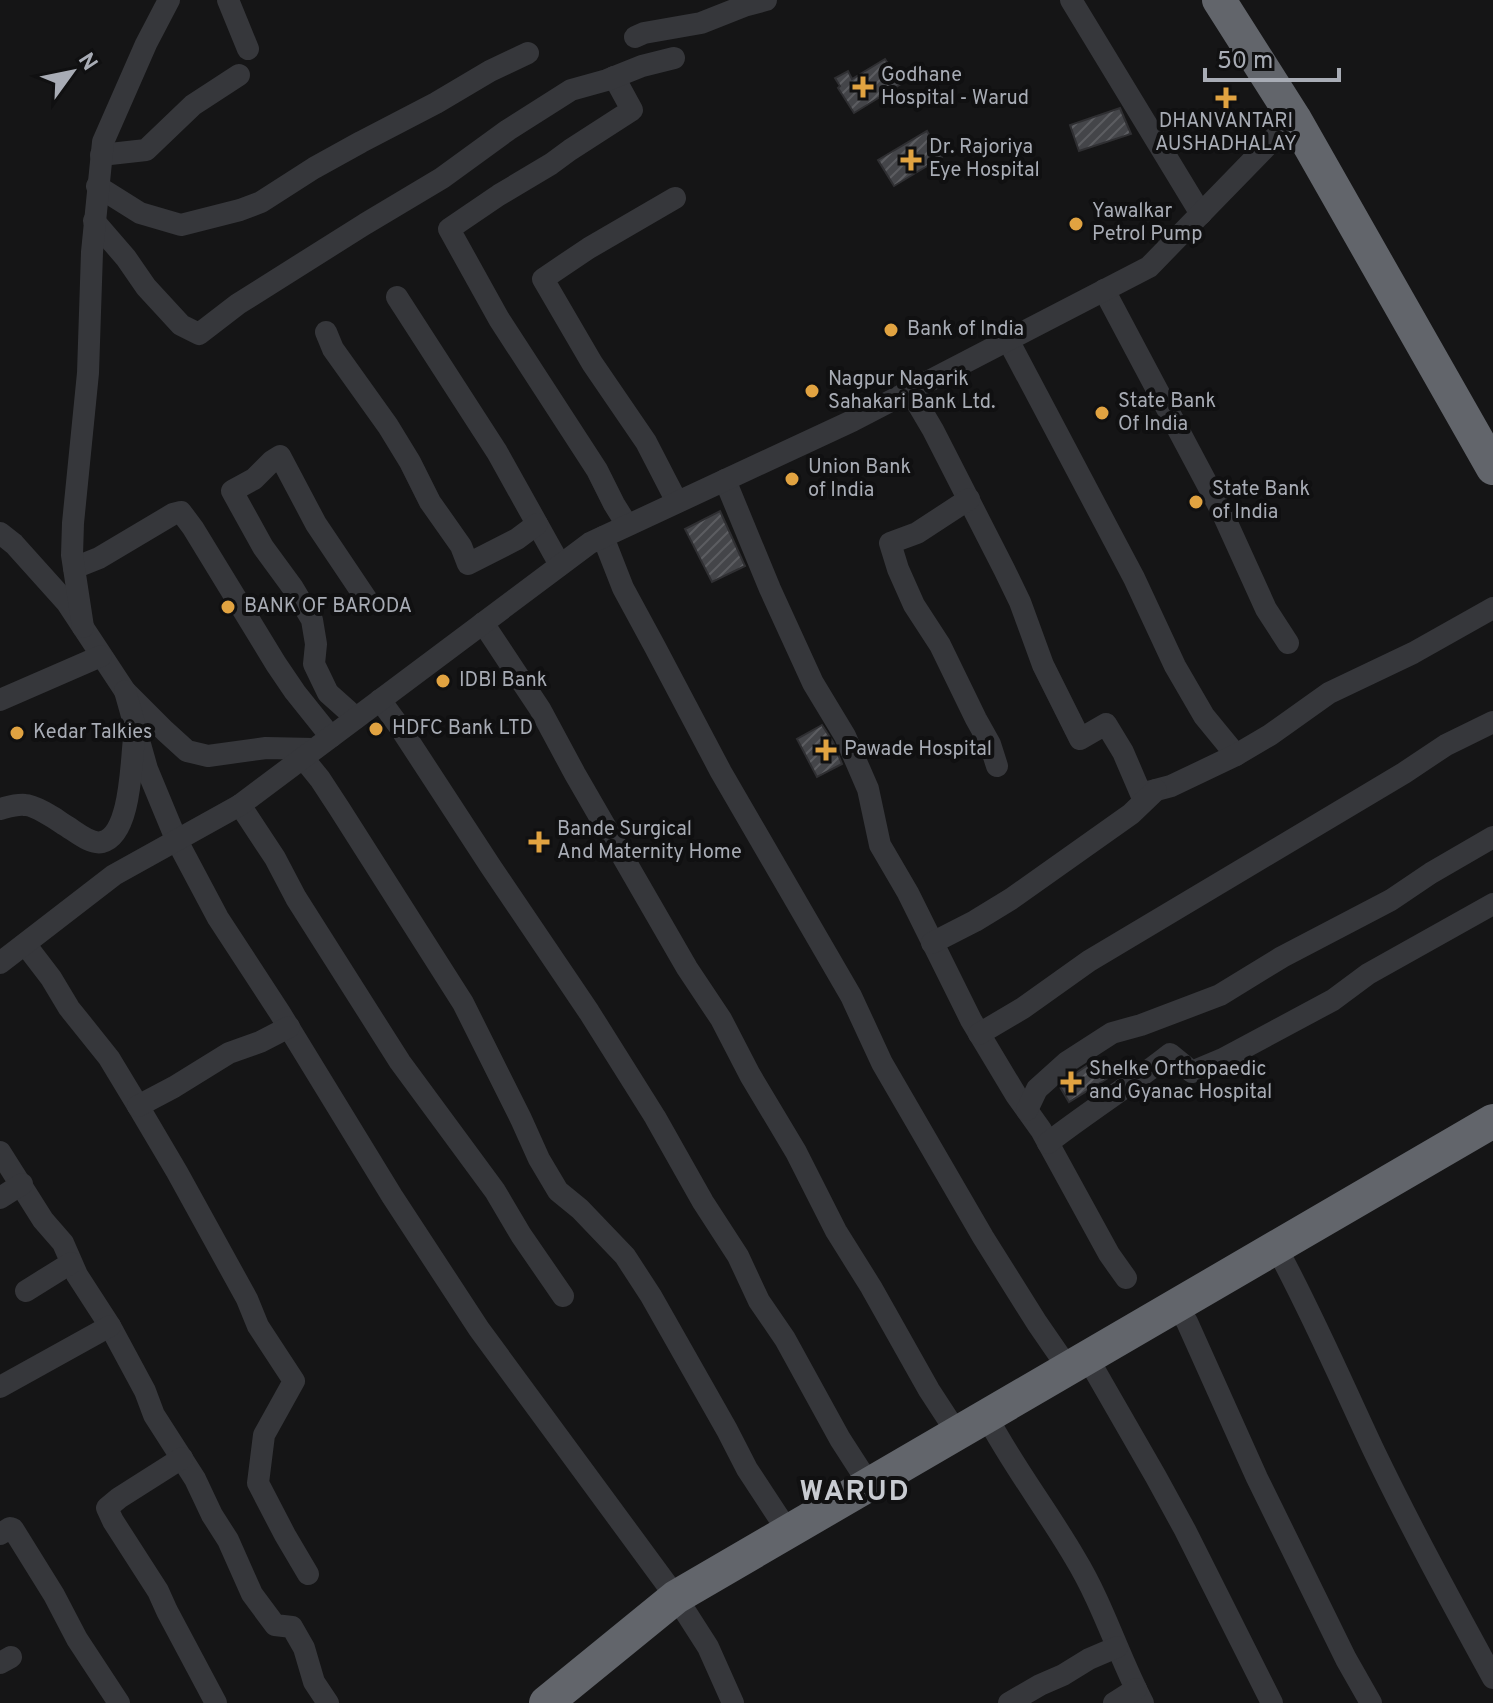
<svg xmlns="http://www.w3.org/2000/svg" width="1493" height="1703" font-family="Overpass,sans-serif">
<style>
.building{fill:url(#building-hatch);stroke:#2f2f32;stroke-width:2}
.lines{fill:none;stroke-linecap:round;stroke-linejoin:round}
.minor{stroke:#36373b;stroke-width:22}
.highway{stroke:#62656b;stroke-width:34}
.poi-dot{fill:#e1a341;stroke:#101011;stroke-width:3}
.labels{text-anchor:middle;dominant-baseline:central;stroke-width:8;stroke-linejoin:round;paint-order:stroke}
.poi-label{font-size:20px;fill:#a8acb5;stroke:#101011;text-anchor:start}
.district-label{font-size:28px;font-weight:bold;letter-spacing:2px;fill:#c8cbd1;stroke:#101011}
</style>
<defs>
<pattern id="building-hatch" width="6" height="6" patternUnits="userSpaceOnUse" patternTransform="scale(2)"><rect width="6" height="6" fill="#444549"/><path d="M-1 1l2-2M0 6l6-6M5 7l2-2" fill="none" stroke="#5c5d61"/></pattern>
</defs>
<rect width="100%" height="100%" fill="#151516"/>
<g class="building">
<polygon points="885,59 901,84 854,113 838,88 840,86 835,78 848,71 852,79"/>
<polygon points="1120,108 1131,134 1079,151 1070,125"/>
<polygon points="927,131 942,157 894,186 878,160"/>
<polygon points="720,511 745,566 712,582 685,529"/>
<polygon points="822,725 833,742 842,764 817,777 797,739"/>
<polygon points="1097,1059 1108,1078 1069,1102 1060,1087 1076,1073"/>
</g>
<g class="lines">
<g class="minor">
<polyline points="228,0 248,49"/>
<polyline points="1071,0 1201,214"/>
<polyline points="635,37 644,33 701,23 744,6 766,0"/>
<polyline points="614,77 632,110 570,150 551,164 499,195 449,229 499,319 597,470 614,504 627,525"/>
<polyline points="101,155 146,150 193,105 239,75"/>
<polyline points="97,186 140,213 181,225 240,210 261,202 314,168 361,142 436,103 490,71 528,53"/>
<polyline points="675,198 589,248 543,279 592,363 646,442 677,502"/>
<polyline points="94,221 126,258 146,287 181,325 199,334 238,304 365,224 442,178 508,130 571,90 607,80 642,66 674,58"/>
<polyline points="1104,290 1222,512 1266,609 1288,643"/>
<polyline points="397,297 497,452 560,565"/>
<polyline points="326,332 333,349 388,426 410,462 430,502 461,546 468,564 517,539 537,524"/>
<polyline points="1008,340 1134,578 1175,666 1204,716 1236,755"/>
<polyline points="910,391 933,430 1004,569 1020,602 1043,665 1080,739 1106,724 1123,752 1141,794 1171,786 1236,755 1270,735 1329,693 1413,653 1493,608"/>
<polyline points="725,480 770,589 813,683 845,736 868,789 880,845 908,893 971,1020 1016,1095 1041,1130 1109,1254 1126,1278"/>
<polyline points="969,499 917,533 890,543 898,569 914,605 940,645 976,719 990,744 997,766"/>
<polyline points="0,533 14,544 67,603 125,691 165,731 187,751 208,756 266,748 314,749"/>
<polyline points="603,537 623,588 655,647 721,772 851,996 882,1063 983,1237 1037,1323 1068,1368"/>
<polyline points="74,568 99,558 173,514 181,512 193,528 276,664 295,692 331,737"/>
<polyline points="483,623 540,709 575,774 687,968 721,1019 750,1075 796,1152 836,1231 871,1287 929,1390 957,1433"/>
<polyline points="83,627 72,555 73,523 88,373 92,252 103,142 146,44 169,0"/>
<polyline points="125,691 147,769 176,839 218,918 280,1013 392,1196 479,1329 676,1597 708,1647 733,1703"/>
<polyline points="0,700 101,656"/>
<polyline points="380,700 399,726 491,867 589,1012 655,1117 703,1202 738,1256 759,1301 785,1339 840,1439 869,1484"/>
<polyline points="356,718 328,693 314,664 316,644 312,620 293,588 263,547 232,491 254,479 272,461 280,456 316,524 367,600"/>
<polyline points="303,758 320,779 339,808 463,1003 521,1119 539,1159 558,1191 580,1209 625,1256 651,1296 727,1430 747,1469 789,1533"/>
<polyline points="240,805 275,858 296,898 400,1062 495,1191 521,1235 563,1296"/>
<path d="M0 809C8 807 17 804 25 805 34 805 55 818 63 824 74 830 90 845 102 842 131 835 131 762 134 739"/>
<polyline points="932,943 975,921 1011,899 1131,814 1156,790"/>
<polyline points="25,944 51,978 69,1008 109,1058 138,1106 177,1172 247,1299 258,1326 294,1381 264,1435 258,1483 285,1535 308,1574"/>
<polyline points="0,963 114,875 240,805 590,543 852,421 1149,267 1294,118"/>
<polyline points="979,1034 1023,1008 1089,961 1404,773 1446,745 1493,722"/>
<polyline points="138,1106 174,1087 229,1053 260,1042 289,1027"/>
<polyline points="1027,1110 1037,1089 1067,1062 1112,1033 1141,1025 1220,995 1282,957 1391,900 1431,873 1493,837"/>
<path d="M1048 1143C1088 1112 1131 1085 1170 1054L1192 1072 1223 1059 1333 1000 1368 974 1493 904"/>
<polyline points="0,1152 43,1220 63,1243 77,1275 110,1326 145,1391 154,1415 195,1479 212,1515 228,1540 252,1594 275,1625 292,1627 304,1648 314,1682 328,1703"/>
<polyline points="0,1198 22,1184"/>
<path d="M1276 1247C1312 1313 1342 1383 1374 1451 1411 1528 1452 1603 1493 1678"/>
<polyline points="26,1291 71,1263"/>
<polyline points="1177,1306 1187,1322 1257,1478 1346,1659 1371,1703"/>
<polyline points="1087,1357 1156,1477 1185,1530 1272,1703"/>
<polyline points="0,1387 110,1326"/>
<path d="M987 1417C1013 1466 1047 1510 1075 1558 1103 1604 1118 1655 1143 1703"/>
<polyline points="182,1458 119,1498 107,1508 113,1521 158,1591 167,1611 216,1703"/>
<polyline points="0,1534 10,1528 13,1529 54,1595 77,1639 119,1703"/>
<polyline points="0,1663 11,1657"/>
<polyline points="1009,1703 1040,1685 1063,1675 1089,1659 1117,1647"/>
<polyline points="1114,1703 1136,1689"/>
</g>
<g class="highway">
<polyline points="1219,0 1294,118 1493,468"/>
<polyline points="546,1703 676,1597 1493,1121"/>
</g>
</g>
<g class="poi-dot">
<path d="M859 75h8v8h8v8h-8v8h-8v-8h-8v-8h8z"/>
<path d="M1222 86h8v8h8v8h-8v8h-8v-8h-8v-8h8z"/>
<path d="M907 148h8v8h8v8h-8v8h-8v-8h-8v-8h8z"/>
<circle cx="1076" cy="224" r="8"/>
<circle cx="891" cy="330" r="8"/>
<circle cx="812" cy="391" r="8"/>
<circle cx="1102" cy="413" r="8"/>
<circle cx="792" cy="479" r="8"/>
<circle cx="1196" cy="502" r="8"/>
<circle cx="228" cy="607" r="8"/>
<circle cx="443" cy="681" r="8"/>
<circle cx="376" cy="729" r="8"/>
<circle cx="17" cy="733" r="8"/>
<path d="M822 738h8v8h8v8h-8v8h-8v-8h-8v-8h8z"/>
<path d="M535 830h8v8h8v8h-8v8h-8v-8h-8v-8h8z"/>
<path d="M1067 1070h8v8h8v8h-8v8h-8v-8h-8v-8h8z"/>
</g>
<g class="labels">
<g class="poi-label">
<text x="881" y="76">Godhane<tspan x="881" dy="23">Hospital - Warud</tspan></text>
<text x="1226" y="122" text-anchor="middle">DHANVANTARI<tspan x="1226" dy="23">AUSHADHALAY</tspan></text>
<text x="929" y="148">Dr. Rajoriya<tspan x="929" dy="23">Eye Hospital</tspan></text>
<text x="1092" y="212">Yawalkar<tspan x="1092" dy="23">Petrol Pump</tspan></text>
<text x="907" y="330">Bank of India</text>
<text x="828" y="380">Nagpur Nagarik<tspan x="828" dy="23">Sahakari Bank Ltd.</tspan></text>
<text x="1118" y="402">State Bank<tspan x="1118" dy="23">Of India</tspan></text>
<text x="808" y="468">Union Bank<tspan x="808" dy="23">of India</tspan></text>
<text x="1212" y="490">State Bank<tspan x="1212" dy="23">of India</tspan></text>
<text x="244" y="607">BANK OF BARODA</text>
<text x="459" y="681">IDBI Bank</text>
<text x="392" y="729">HDFC Bank LTD</text>
<text x="33" y="733">Kedar Talkies</text>
<text x="844" y="750">Pawade Hospital</text>
<text x="557" y="830">Bande Surgical<tspan x="557" dy="23">And Maternity Home</tspan></text>
<text x="1089" y="1070">Shelke Orthopaedic<tspan x="1089" dy="23">and Gyanac Hospital</tspan></text>
</g>
<g class="district-label">
<text x="855" y="1493">WARUD</text>
</g>
</g>
<g transform="translate(72 72) rotate(57)" stroke="#101011" stroke-width="6" paint-order="stroke">
<path d="M0-6L14 30L0 20L-14 30Z" fill="#a8acb5"/>
<text y="-12" font-size="22" font-weight="bold" text-anchor="middle" fill="#a8acb5">N</text>
</g>
<path d="M1205 68v12h134v-12" fill="none" stroke="#a8acb5" stroke-width="4"/>
<text x="1217" y="68" font-size="24" fill="#a8acb5" stroke="#101011" stroke-width="6" paint-order="stroke">50 m</text>
</svg>
